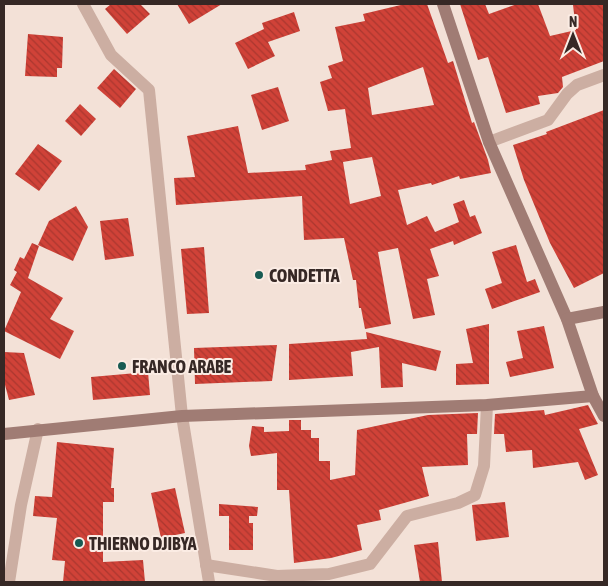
<svg xmlns="http://www.w3.org/2000/svg" width="608" height="586" font-family="'Asap Condensed',sans-serif">
<style>
.building{fill:url(#building-back-hatch);fill-rule:evenodd}
.lines{fill:none;stroke-linecap:round;stroke-linejoin:round}
.street{stroke:#ccaea2;stroke-width:12}
.secondary{stroke:#a07c74;stroke-width:12}
.poi-dot{fill:#185b53;stroke:#fbece4;stroke-width:2}
.labels{text-anchor:middle;dominant-baseline:central;stroke-width:4;stroke-linejoin:round;paint-order:stroke}
.poi-label{font-size:18px;font-weight:bold;fill:#362825;stroke:#fbece4;text-anchor:start}
</style>
<defs>
<pattern id="building-back-hatch" width="6" height="6" patternUnits="userSpaceOnUse" patternTransform="scale(1.25)"><rect width="6" height="6" fill="#d04238"/><path d="M-1 5l2 2M0 0l6 6M5-1l2 2" fill="none" stroke="#aa372f"/></pattern>
</defs>
<rect width="100%" height="100%" fill="#f3e1d7"/>
<g class="building">
<polygon points="111,4 140,4 150,14 127,34 105,9"/>
<polygon points="177,4 222,4 189,24"/>
<path d="M405 4H427L448 63 453 61 472 123 474 122 488 160 491 173 460 179 459 176 432 185 431 183 398 190 407 225 427 216 435 232 459 222 453 204 464 200 470 217 475 215 482 233 454 245 453 241 430 249 439 276 427 279 435 315 413 319 398 248 378 252 391 324 365 329 361 308H359L356 280H353L344 238 304 240 302 196 176 205 174 178 195 177 187 136 238 126 248 173 306 170 305 165 332 160 330 151 351 148 345 109 328 111 320 82 332 78 328 66 343 61 335 27 365 21 363 14ZM423 67 434 105 372 115 368 88ZM372 157 381 196 350 204 343 162Z"/>
<polygon points="460,4 485,4 489,14 517,4 538,4 550,36 576,30 573,5 604,4 604,61 562,77 563,87 558,93 538,96 540,104 506,113 488,57 478,60"/>
<polygon points="294,12 300,31 268,42 275,56 248,69 235,43 264,29 262,23"/>
<polygon points="28,34 63,37 62,68 57,68 57,77 25,76"/>
<polygon points="114,69 136,89 120,108 97,88"/>
<polygon points="278,87 289,121 262,130 251,95"/>
<polygon points="80,104 96,119 81,136 65,121"/>
<polygon points="604,110 604,273 574,288 550,243 524,180 513,145 547,134 546,132"/>
<polygon points="38,144 62,161 39,191 15,174"/>
<polygon points="76,206 88,227 73,261 38,245 49,221"/>
<polygon points="128,218 134,256 105,260 100,221"/>
<polygon points="32,243 39,246 28,278 63,298 50,319 74,331 60,359 4,331 21,292 10,285 17,272 14,270 20,257 24,259"/>
<polygon points="516,245 527,282 535,279 540,292 492,309 485,289 502,283 492,252"/>
<polygon points="204,247 209,313 187,314 181,249"/>
<polygon points="489,324 489,384 456,385 456,364 473,363 466,329"/>
<polygon points="544,326 554,368 510,377 506,362 523,358 517,331"/>
<polygon points="366,332 441,351 436,371 402,363 403,387 381,388 379,347 351,352 353,376 289,380 289,344 367,339"/>
<polygon points="277,345 272,381 195,384 194,348"/>
<polygon points="4,352 24,353 35,395 9,400 4,381"/>
<polygon points="148,372 150,395 93,400 91,377"/>
<polygon points="588,405 598,424 579,429 598,475 585,480 578,462 533,468 532,450 506,452 504,434 494,434 495,414 544,410 545,415"/>
<polygon points="478,413 477,434 467,434 468,465 422,467 429,496 379,510 381,520 357,525 362,550 331,558 294,563 289,490 277,490 277,453 251,456 249,446 252,426 264,427 264,432 289,431 289,420 301,420 301,430 311,430 311,438 319,438 319,461 330,461 330,480 355,475 357,430 428,415"/>
<polygon points="57,442 114,448 111,488 114,488 114,502 103,502 103,562 143,560 145,582 63,582 65,561 52,560 57,518 33,516 35,496 52,497"/>
<polygon points="175,488 185,533 161,538 151,493"/>
<polygon points="505,502 509,537 476,541 472,505"/>
<polygon points="219,504 258,507 257,516 249,516 249,523 253,523 253,550 229,550 229,516 219,516"/>
<polygon points="438,542 442,582 420,582 414,545"/>
</g>
<g class="lines">
<g class="street">
<polyline points="83,4 111,55 149,90 182,416 209,582"/>
<polyline points="489,142 548,120 567,94 577,85 604,75"/>
<polyline points="206,565 277,576 329,574 370,564 407,516 458,503 475,495 484,466 487,405"/>
<polyline points="9,582 21,505 38,429"/>
</g>
<g class="secondary">
<polyline points="443,4 489,142 567,319 593,396 604,416"/>
<polyline points="567,319 604,312"/>
<polyline points="4,434 182,416 487,405 593,396"/>
</g>
</g>
<g class="poi-dot">
<circle cx="259" cy="275" r="5"/>
<circle cx="122" cy="366" r="5"/>
<circle cx="79" cy="543" r="5"/>
</g>
<g class="labels">
<g class="poi-label">
<text x="269" y="275">CONDETTA</text>
<text x="132" y="366">FRANCO ARABE</text>
<text x="89" y="543">THIERNO DJIBYA</text>
</g>
</g>
<rect width="608" height="586" fill="none" stroke="#362825" stroke-width="10"/>
<g transform="translate(573 35)" stroke="#fbece4" stroke-width="4" paint-order="stroke">
<path d="M0-4L9 19L0 12L-9 19Z" fill="#362825"/>
<text y="-8" font-size="14" font-weight="bold" text-anchor="middle" fill="#362825">N</text>
</g>
</svg>
